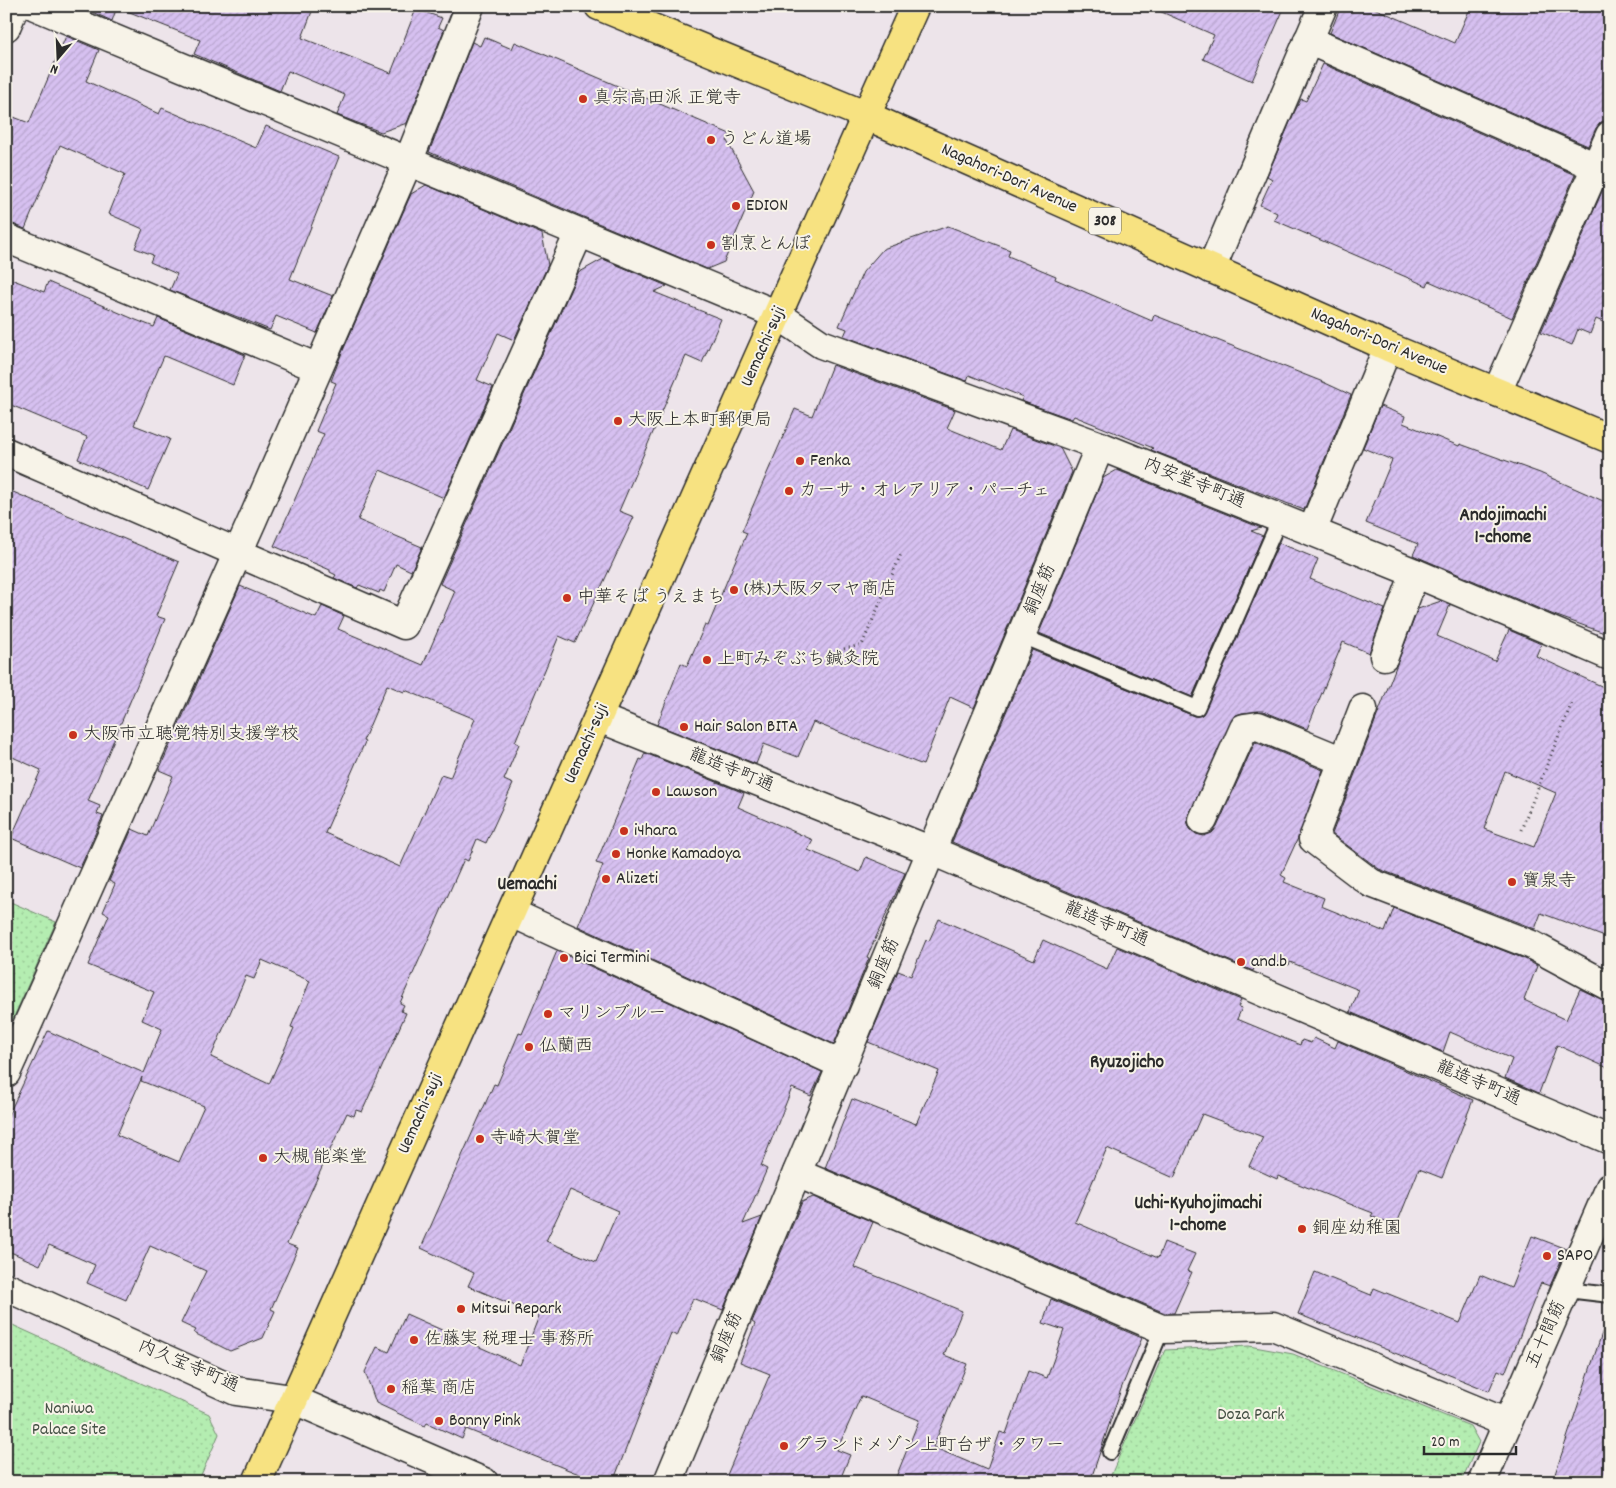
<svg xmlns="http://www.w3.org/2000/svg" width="1616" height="1488" font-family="Dekko,'Klee One',sans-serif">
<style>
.park{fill:url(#park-dots);stroke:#708c6e}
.building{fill:url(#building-hatch);stroke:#2b2b2b;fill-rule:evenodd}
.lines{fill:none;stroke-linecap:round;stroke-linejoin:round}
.lane-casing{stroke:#2b2b2b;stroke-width:18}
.street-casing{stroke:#2b2b2b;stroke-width:31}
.secondary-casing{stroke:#2b2b2b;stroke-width:31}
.primary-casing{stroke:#2b2b2b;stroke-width:31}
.highway-casing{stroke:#2b2b2b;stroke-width:31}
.path{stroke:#2b2b2b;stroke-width:3;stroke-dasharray:1 4;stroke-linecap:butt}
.lane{stroke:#f7f3e8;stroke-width:14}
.street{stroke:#f7f3e8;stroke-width:28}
.secondary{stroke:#f7f3e8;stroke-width:28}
.primary{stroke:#f7e281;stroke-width:28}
.highway{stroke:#f7e281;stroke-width:28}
.poi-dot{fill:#c8321e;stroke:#f7f3e8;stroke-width:2}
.labels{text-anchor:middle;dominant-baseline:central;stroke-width:4;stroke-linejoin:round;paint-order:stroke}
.shield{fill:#f7f3e8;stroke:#686764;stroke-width:1}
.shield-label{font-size:16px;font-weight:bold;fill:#2b2b2b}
.poi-label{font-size:18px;fill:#2b2b2b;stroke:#f7f3e8;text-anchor:start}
.street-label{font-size:18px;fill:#2b2b2b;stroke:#f7f3e8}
.park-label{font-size:18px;fill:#465246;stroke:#f7f3e8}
.neighbourhood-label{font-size:19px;font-weight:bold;fill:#2b2b2b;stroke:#f7f3e8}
</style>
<defs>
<pattern id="park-dots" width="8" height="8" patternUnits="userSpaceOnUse" patternTransform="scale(1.25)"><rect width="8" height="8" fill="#b4edb1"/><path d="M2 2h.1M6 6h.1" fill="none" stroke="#9bcb98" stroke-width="1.8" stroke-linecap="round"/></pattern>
<pattern id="building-hatch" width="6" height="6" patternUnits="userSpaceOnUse" patternTransform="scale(1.25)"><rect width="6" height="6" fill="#d6c0f0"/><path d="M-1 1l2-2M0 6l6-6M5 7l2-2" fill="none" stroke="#b8a5ce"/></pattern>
</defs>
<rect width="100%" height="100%" fill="#ede4ea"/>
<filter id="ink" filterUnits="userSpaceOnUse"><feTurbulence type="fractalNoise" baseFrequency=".02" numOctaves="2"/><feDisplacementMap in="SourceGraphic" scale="10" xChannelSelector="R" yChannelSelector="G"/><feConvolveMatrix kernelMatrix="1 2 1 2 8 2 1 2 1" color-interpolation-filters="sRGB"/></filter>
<g filter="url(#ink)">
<g class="park">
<polygon points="6,900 56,922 13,1019 6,1021"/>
<polygon points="6,1322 209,1414 219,1434 198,1482 6,1482"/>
<polygon points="1249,1346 1293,1354 1470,1426 1479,1442 1461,1482 1108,1482 1165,1350"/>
</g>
<g class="building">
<polygon points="79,6 314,6 302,38 391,73 416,9 442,18 438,27 444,30 407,123 381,132 337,115 345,95 288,71 280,91 194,54 200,40 117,7 112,21"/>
<polygon points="1148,6 1285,6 1252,81 1203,59 1214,35"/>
<polygon points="1341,6 1369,6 1455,43 1471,6 1610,6 1610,116 1608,120 1601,122 1596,128 1588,146 1330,33"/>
<polygon points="66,36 99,50 86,81 159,114 162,108 256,148 266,126 339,157 290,279 333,296 317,333 276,316 270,330 170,290 177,274 150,262 153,255 135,248 143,229 109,214 125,174 60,145 25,229 6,221 6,114 29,123"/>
<polygon points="484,37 512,49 515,42 730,134 727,141 754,191 724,262 707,269 429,152 472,42 480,46"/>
<polygon points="1323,64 1575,175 1512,318 1429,281 1427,286 1274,220 1277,213 1260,205 1272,179 1267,176 1294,113 1301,99 1306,101"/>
<polygon points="426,185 542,234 548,265 514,340 498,333 477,380 493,387 444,498 380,470 358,520 422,547 411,571 396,564 384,592 380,590 379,593 359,585 357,588 334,578 336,575 330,572 330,570 274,546 324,434 316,431 336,383 331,381 341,355 411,194"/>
<polygon points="1604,187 1610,188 1610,325 1596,319 1590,334 1578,329 1572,345 1541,332"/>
<polygon points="948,226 1010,250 1008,256 1056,276 1055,279 1152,321 1154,315 1323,382 1351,395 1304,510 1151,450 1153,448 1074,416 1072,419 1021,401 1023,397 969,375 967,381 844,336 847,329 839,326 863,272 883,249"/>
<path d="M603 259 667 286 654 292 721 319 702 363 686 356 619 511 634 517 575 643 559 636 515 742 519 744 504 780 513 784 486 843 477 839 468 861 464 859 400 1003 404 1005 401 1011 406 1013 362 1112 356 1110 354 1116 347 1113 287 1244 298 1248 271 1309 275 1311 263 1338 230 1351 194 1333 196 1330 181 1323 206 1271 150 1246 126 1300 87 1283 95 1265 49 1245 40 1265 6 1250V1120L48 1031 144 1073 162 1029 142 1020 154 992 88 965 109 915 103 912 115 884 109 881 132 829 148 836 173 776 159 770 240 586 316 618 322 606 344 616 338 629 423 665 455 591 440 584 578 273ZM387 685 404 692 405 690 475 719 450 778 441 775 400 867 325 833 365 742 363 741ZM262 960 310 981 291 1027 294 1028 269 1084 211 1057 246 976 254 979ZM142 1077 141 1081 204 1106 179 1162 117 1135Z"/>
<polygon points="6,277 44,292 48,282 136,320 154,327 158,318 245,355 233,385 164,356 134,425 170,439 148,490 78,459 87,437 6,403"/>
<polygon points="832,365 955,410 947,428 1001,450 1010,430 1060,448 1072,472 974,708 950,697 923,765 813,722 798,757 764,744 756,764 657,725 681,663 687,666 705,625 708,626 747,533 742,531 795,409 812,416"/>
<polygon points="1380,406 1405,416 1403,423 1459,446 1460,444 1540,473 1610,504 1610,635 1554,615 1413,555 1418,544 1366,523 1392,460 1363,448"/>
<polygon points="1117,470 1261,528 1251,531 1263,536 1192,697 1039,633 1103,478"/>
<polygon points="6,489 179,562 156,616 165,619 88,801 100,806 97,814 103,816 80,868 11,838 41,770 6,754"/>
<polygon points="1279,543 1318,559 1310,579 1385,609 1369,653 1343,642 1307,729 1263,711 1242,713 1234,716 1189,814 1187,821 1190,829 1196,834 1204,836 1212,833 1217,827 1255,742 1323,770 1298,838 1281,875 1286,878 1284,882 1324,898 1321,906 1385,932 1394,908 1525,959 1537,966 1524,1000 1566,1020 1580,989 1610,1003 1610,1069 1557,1045 1539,1093 1505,1078 1512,1059 1450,1032 1443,1052 1350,1012 1359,990 1290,962 1289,965 1279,961 1278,963 1259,956 1253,971 952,842 1032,650 1194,716 1202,715"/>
<path d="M1441 601 1450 605 1437 636 1495 661 1509 630 1541 644 1536 656 1610 690V939L1541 913 1535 929 1379 869 1332 834 1418 609ZM1505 771 1556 793 1534 847 1484 829Z"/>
<polygon points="645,753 744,793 738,807 813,840 808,850 860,872 866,857 905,873 867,957 869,958 834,1044 578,926 603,865 596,863 640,759 642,760"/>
<polygon points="939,919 1034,960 1043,940 1107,969 1117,947 1241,1000 1238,1007 1242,1008 1237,1019 1300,1045 1302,1040 1311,1043 1314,1038 1335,1048 1338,1041 1473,1100 1442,1178 1419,1169 1396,1226 1371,1216 1373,1213 1278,1176 1277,1179 1249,1166 1263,1137 1202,1114 1174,1178 1107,1148 1075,1222 1158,1258 1164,1242 1195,1254 1187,1271 1192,1272 1174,1313 1165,1313 825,1168 852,1099 916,1124 939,1071 868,1042 898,971 911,976 926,940 929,941"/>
<path d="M557 951 822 1072 811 1096 792 1088 761 1166 767 1169 743 1224 762 1217 723 1310 693 1298 677 1336 671 1333 613 1482H599L466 1429 462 1439 427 1423 425 1426 376 1403 365 1372 377 1347 389 1352 406 1314 520 1365 539 1316 468 1286 474 1273 421 1248 494 1084 497 1085 519 1033 522 1034ZM570 1190 618 1211 596 1262 546 1241Z"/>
<polygon points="813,1197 873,1222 854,1267 962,1311 944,1355 967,1364 933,1447 987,1470 1000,1432 1006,1434 1028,1371 1047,1378 1064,1330 1043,1323 1051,1299 1142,1338 1121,1389 1090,1482 894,1482 919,1420 861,1396 837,1450 850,1455 839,1482 724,1482 770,1374 740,1362 755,1324 752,1322 802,1202"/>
<polygon points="1532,1236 1566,1249 1550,1286 1541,1283 1505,1373 1498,1370 1489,1391 1298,1314 1315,1272 1371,1295 1374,1288 1460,1323 1480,1275 1511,1288"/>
<polygon points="1605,1324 1610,1325 1610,1482 1567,1482 1554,1477"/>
</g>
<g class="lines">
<g class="lane-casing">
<g id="lane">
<polyline points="1022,636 1197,708 1280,518"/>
<polyline points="1567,1290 1610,1295"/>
<polyline points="1110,1452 1162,1329"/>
</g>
</g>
<g class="street-casing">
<g id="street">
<polyline points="35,6 778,315 821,344 1100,446 1415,573 1610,656"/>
<polyline points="6,27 15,6"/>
<polyline points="1308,40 1610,173"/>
<polyline points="6,238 318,368"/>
<polyline points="1211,269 1323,6"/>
<polyline points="1497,392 1610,135"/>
<polyline points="6,452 404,625 579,233"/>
<polyline points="1312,531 1388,347"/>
<polyline points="1384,656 1415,573"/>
<polyline points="1363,709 1313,839 1371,883 1532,945 1610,987"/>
<polyline points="599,718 932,851 1610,1140"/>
<polyline points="1203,820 1244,728 1258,726 1343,761"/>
<polyline points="512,913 843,1065"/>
<polyline points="6,1073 252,521 408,162 470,6"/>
<polyline points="797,1173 1162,1329 1273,1326 1507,1423"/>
<polyline points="668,1482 1100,446"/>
<polyline points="1482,1482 1610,1187"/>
</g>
</g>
<g class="secondary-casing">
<g id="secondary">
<polyline points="6,1055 13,1057"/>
<polyline points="6,1287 236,1391 292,1399 484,1482"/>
</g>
</g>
<g class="primary-casing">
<polyline id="primary" points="257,1482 915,6"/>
</g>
<g class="highway-casing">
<polyline id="highway" points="599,6 865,115 1388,347 1610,439"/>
</g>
<g class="path">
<polyline points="844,649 862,645 901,554"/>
<polyline points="1521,830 1573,700"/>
<polyline points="360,1475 362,1482"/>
</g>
<use href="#lane" class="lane"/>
<use href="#street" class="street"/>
<use href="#secondary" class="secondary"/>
<use href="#primary" class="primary"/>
<use href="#highway" class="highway"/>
</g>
</g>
<g class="poi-dot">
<circle cx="583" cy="99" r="5"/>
<circle cx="711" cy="140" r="5"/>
<circle cx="736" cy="206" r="5"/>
<circle cx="711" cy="245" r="5"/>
<circle cx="618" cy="421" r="5"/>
<circle cx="800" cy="461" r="5"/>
<circle cx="789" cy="491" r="5"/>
<circle cx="734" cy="590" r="5"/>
<circle cx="567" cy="598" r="5"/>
<circle cx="707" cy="660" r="5"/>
<circle cx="684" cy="727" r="5"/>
<circle cx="73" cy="735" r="5"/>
<circle cx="656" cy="792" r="5"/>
<circle cx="624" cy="831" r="5"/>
<circle cx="616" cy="854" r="5"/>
<circle cx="606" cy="879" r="5"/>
<circle cx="1512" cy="882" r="5"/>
<circle cx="564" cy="958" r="5"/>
<circle cx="1241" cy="962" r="5"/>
<circle cx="548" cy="1014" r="5"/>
<circle cx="529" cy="1047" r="5"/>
<circle cx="480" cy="1139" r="5"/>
<circle cx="263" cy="1158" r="5"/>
<circle cx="1302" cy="1229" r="5"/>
<circle cx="1547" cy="1256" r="5"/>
<circle cx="461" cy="1309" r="5"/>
<circle cx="414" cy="1340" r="5"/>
<circle cx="391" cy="1389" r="5"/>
<circle cx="439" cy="1421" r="5"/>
<circle cx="784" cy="1446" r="5"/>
</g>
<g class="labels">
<rect class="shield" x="1089" y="207.5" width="32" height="27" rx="4"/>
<g class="shield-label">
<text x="1105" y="221">308</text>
</g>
<g class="poi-label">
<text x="593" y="99">真宗高田派 正覚寺</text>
<text x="721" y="140">うどん道場</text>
<text x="746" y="206">EDION</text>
<text x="721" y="245">割烹とんぼ</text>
<text x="628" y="421">大阪上本町郵便局</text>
<text x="810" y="461">Fenka</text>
<text x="799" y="491">カーサ・オレアリア・パーチェ</text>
<text x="744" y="590">(株)大阪タマヤ商店</text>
<text x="577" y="598">中華そば うえまち</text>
<text x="717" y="660">上町みぞぶち鍼灸院</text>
<text x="694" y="727">Hair Salon BITA</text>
<text x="83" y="735">大阪市立聴覚特別支援学校</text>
<text x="666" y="792">Lawson</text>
<text x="634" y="831">i4hara</text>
<text x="626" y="854">Honke Kamadoya</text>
<text x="616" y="879">Alizeti</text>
<text x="1522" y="882">寶泉寺</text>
<text x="574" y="958">Bici Termini</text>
<text x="1251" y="962">and.b</text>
<text x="558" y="1014">マリンブルー</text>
<text x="539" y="1047">仏蘭西</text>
<text x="490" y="1139">寺崎大賀堂</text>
<text x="273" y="1158">大槻 能楽堂</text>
<text x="1312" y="1229">銅座幼稚園</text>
<text x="1557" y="1256">SAPO</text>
<text x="471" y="1309">Mitsui Repark</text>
<text x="424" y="1340">佐藤実 税理士 事務所</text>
<text x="401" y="1389">稲葉 商店</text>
<text x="449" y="1421">Bonny Pink</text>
<text x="794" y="1446">グランドメゾン上町台ザ・タワー</text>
</g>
<g class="street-label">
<text transform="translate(1009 179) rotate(24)">Nagahori-Dori Avenue</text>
<text transform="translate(1379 342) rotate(23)">Nagahori-Dori Avenue</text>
<text transform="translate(764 347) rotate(-66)">Uemachi-suji</text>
<text transform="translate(1194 484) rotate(22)">内安堂寺町通</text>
<text transform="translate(1041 590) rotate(-67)">銅座筋</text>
<text transform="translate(587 744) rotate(-66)">Uemachi-suji</text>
<text transform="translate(731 771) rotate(22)">龍造寺町通</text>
<text transform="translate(1106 925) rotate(23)">龍造寺町通</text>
<text transform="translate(885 964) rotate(-67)">銅座筋</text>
<text transform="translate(1478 1084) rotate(23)">龍造寺町通</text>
<text transform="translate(421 1114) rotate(-66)">Uemachi-suji</text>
<text transform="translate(1547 1335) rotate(-66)">五十間筋</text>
<text transform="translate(728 1338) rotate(-67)">銅座筋</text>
<text transform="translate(188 1367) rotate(23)">内久宝寺町通</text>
</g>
<g class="park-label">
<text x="69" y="1409">Naniwa<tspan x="69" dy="21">Palace Site</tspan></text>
<text x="1251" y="1415">Doza Park</text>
</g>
<g class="neighbourhood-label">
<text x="1503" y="516">Andojimachi<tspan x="1503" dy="22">1-chome</tspan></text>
<text x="527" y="885">Uemachi</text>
<text x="1127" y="1063">Ryuzojicho</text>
<text x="1198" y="1204">Uchi-Kyuhojimachi<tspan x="1198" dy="22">1-chome</tspan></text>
</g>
</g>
<rect width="1616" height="1488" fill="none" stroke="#f7f3e8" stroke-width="25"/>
<rect x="12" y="12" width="1591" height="1463" fill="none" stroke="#2b2b2b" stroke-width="2" filter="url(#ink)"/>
<g transform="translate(58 58) rotate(199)" stroke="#f7f3e8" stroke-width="4" paint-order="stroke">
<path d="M0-4L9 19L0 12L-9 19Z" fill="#2b2b2b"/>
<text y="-8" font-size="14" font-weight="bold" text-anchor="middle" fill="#2b2b2b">N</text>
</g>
<path d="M1424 1446v8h92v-8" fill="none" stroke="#2b2b2b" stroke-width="2.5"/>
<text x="1431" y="1446" font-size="15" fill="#2b2b2b" stroke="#f7f3e8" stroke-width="4" paint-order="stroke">20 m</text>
</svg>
